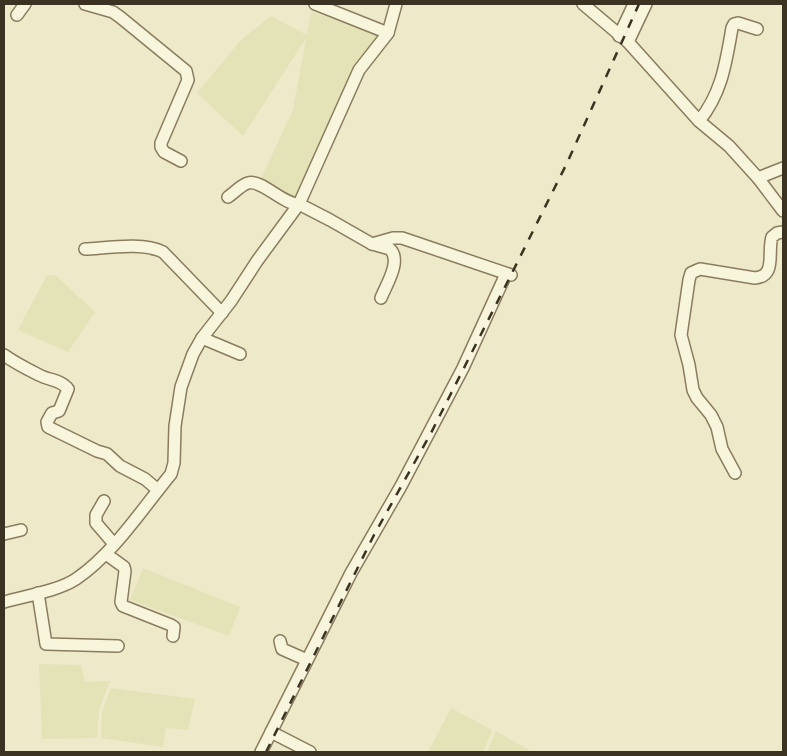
<svg xmlns="http://www.w3.org/2000/svg" width="787" height="756" font-family="'Noto Serif',serif">
<style>
.farmland{fill:#e3e3b7}
.lines{fill:none;stroke-linecap:round;stroke-linejoin:round}
.minor-casing{stroke:#8a7c5e;stroke-width:14}
.minor{stroke:#f8f5dd;stroke-width:11}
.rail{stroke:#3b3221;stroke-width:2.5;stroke-dasharray:9 9;stroke-linecap:butt}
</style>
<rect width="100%" height="100%" fill="#eee9c9"/>
<g class="farmland">
<polygon points="311,12 381,33 357,62 327,135 295,204 258,185 293,110 306,38 243,136 197,93 240,41 271,16 307,35"/>
<polygon points="47,275 55,275 95,312 68,352 18,330"/>
<polygon points="143,568 240,607 229,636 130,600"/>
<polygon points="39,664 81,665 85,682 110,681 99,710 97,738 42,739"/>
<polygon points="111,688 195,699 188,730 166,728 163,747 101,738 102,712"/>
<polygon points="451,708 492,730 483,752 428,752"/>
<polygon points="496,731 532,752 487,752"/>
</g>
<g class="lines">
<g class="minor-casing">
<g id="minor">
<polyline points="85,4 113,12 120,17 186,71 188,80 161,143 161,147 164,152 181,161"/>
<polyline points="315,4 388,33"/>
<polyline points="583,4 628,42 699,121 729,146 758,178 783,211"/>
<polyline points="17,15 25,4"/>
<polyline points="619,36 634,4"/>
<polyline points="628,42 646,4"/>
<path d="M699 121C722 93 726 62 732 28L734 24 738 23 757 29"/>
<polyline points="758,178 783,168"/>
<path d="M228 197C234 193 241 185 248 183 262 179 283 205 299 204L330 220 372 244 393 238H402L511 275"/>
<path d="M372 244 390 249C402 261 386 285 381 298"/>
<path d="M85 249C107 248 143 242 163 252L222 313"/>
<polyline points="202,338 240,354"/>
<path d="M4 355C15 363 27 369 39 375 48 380 62 380 68 389L59 411 52 413 47 422 48 427 97 451 107 454 120 466 145 479 158 490"/>
<path d="M735 473 722 449 717 427 711 415 697 398 693 390 689 365 681 335 689 280 691 273 700 269 755 278C777 276 767 252 772 237L777 233 783 232"/>
<polyline points="104,501 96,515 96,523 114,544"/>
<polyline points="4,534 21,530"/>
<polyline points="106,554 124,567 125,571 121,602 123,606 171,625 174,627 173,636"/>
<polyline points="38,593 46,644 118,646"/>
<path d="M4 602C25 596 58 591 76 579 114 553 142 509 171 474L174 463 175 426 181 387 193 354 202 338 231 301 257 261 299 204 359 70 388 33 396 4"/>
<polyline points="280,641 282,649 307,660"/>
<polyline points="271,732 310,752"/>
<polyline points="261,752 351,573 401,486 463,368 506,274"/>
</g>
</g>
<use href="#minor" class="minor"/>
<polyline class="rail" points="266,752 374,535 431,433 511,275 567,163 639,4"/>
</g>
<rect width="787" height="756" fill="none" stroke="#3b3221" stroke-width="10"/>
</svg>
